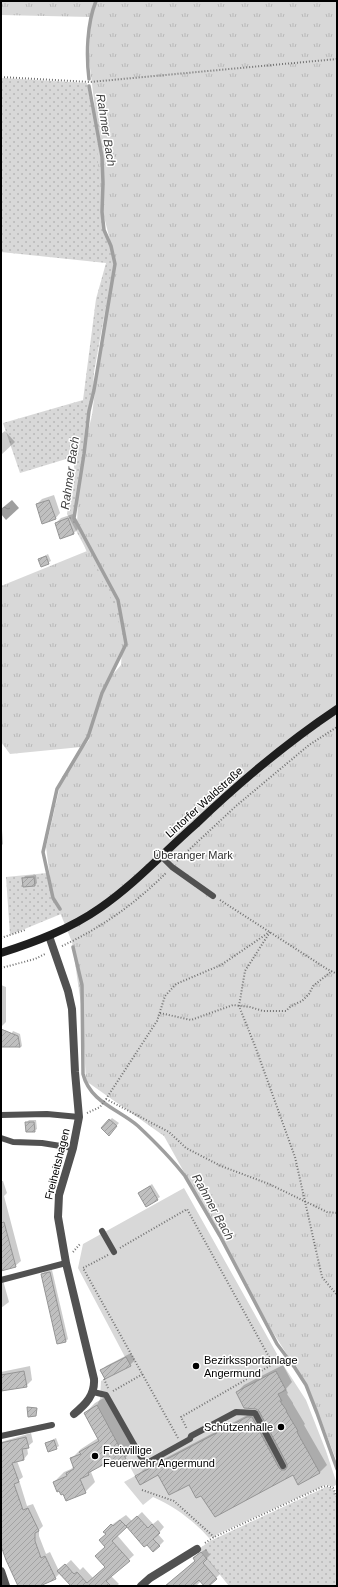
<svg xmlns="http://www.w3.org/2000/svg" width="338" height="1587" font-family="Arial,sans-serif">
<style>
.grass{fill:url(#grass-dots)}
.park{fill:url(#park-tufts);fill-rule:evenodd}
.pitch{fill:#d8d8d8}
.water{fill:url(#water-ripples)}
.shadow{fill:#0003}
.lines{fill:none;stroke-linecap:round;stroke-linejoin:round}
.stream{stroke:#9f9f9f;stroke-width:3.5}
.building{fill:url(#building-hatch);stroke:#959595}
.path{stroke:#737373;stroke-width:2;stroke-dasharray:1 2;stroke-linecap:butt}
.lane{stroke:#515151;stroke-width:6}
.street{stroke:#515151;stroke-width:8}
.secondary{stroke:#1e1e1e;stroke-width:8}
.poi-dot{fill:#000;stroke:#fff;stroke-width:1.5}
.labels{text-anchor:middle;dominant-baseline:central;stroke-width:3;stroke-linejoin:round;paint-order:stroke}
.street-label{font-size:11px;fill:#000;stroke:#fff}
.park-label{font-size:11px;fill:#2f2f2f;stroke:#fff}
.poi-label{font-size:11px;fill:#000;stroke:#fff;text-anchor:start}
.water-label{font-size:12px;font-style:italic;fill:#404040;stroke:#fff}
</style>
<defs>
<pattern id="grass-dots" width="8" height="8" patternUnits="userSpaceOnUse"><rect width="8" height="8" fill="#d8d8d8"/><path d="M2 2h.1M6 6h.1" fill="none" stroke="#b8b8b8" stroke-width="1.8" stroke-linecap="round"/></pattern>
<pattern id="park-tufts" width="24" height="20" patternUnits="userSpaceOnUse"><rect width="24" height="20" fill="#d8d8d8"/><path d="M3 7l-1-3M5 7V3M7 7l1-3M15 17l-1-3M17 17v-4M19 17l1-3" fill="none" stroke="#b8b8b8"/></pattern>
<pattern id="water-ripples" width="26" height="14" patternUnits="userSpaceOnUse"><rect width="26" height="14" fill="#9f9f9f"/><path d="M2 4q2-2 4 0t4 0M15 11q2-2 4 0t4 0" fill="none" stroke="#878787"/></pattern>
<pattern id="building-hatch" width="6" height="6" patternUnits="userSpaceOnUse"><rect width="6" height="6" fill="#c0c0c0"/><path d="M-1 1l2-2M0 6l6-6M5 7l2-2" fill="none" stroke="#a3a3a3"/></pattern>
</defs>
<rect width="100%" height="100%" fill="#fff"/>
<g class="grass">
<polygon points="1,78 87,83 101,157 101,212 103,230 110,247 114,263 94,372 93,389 85,428 84,454 73,517 117,600 125,644 87,551 67,514 76,456 20,473 3,423 83,400 96,299 106,263 1,252"/>
<polygon points="47,873 53,899 61,914 10,935 6,877"/>
<path d="M326 1487C334 1486 335 1492 337 1498V1586H229L199 1549 210 1541Z"/>
</g>
<path class="park" d="M1 1H337V1462L309 1389 272 1331 164 1136 86 1081 82 1011 72 942 52 893 46 847 62 777 89 740 97 706 87 736 81 747 10 754 1 742V586L87 551 113 603 123 637 124 635 115 597 86 550 77 526 79 469 92 415 107 295 113 266V252L102 209 100 192 94 100 89 60 91 17 1 15ZM122 649 121 665 107 681Z"/>
<path class="pitch" d="M184 1188 282 1363 306 1400 326 1451 337 1484 333 1487 327 1485 323 1486 209 1538C194 1521 174 1506 153 1497L143 1505 124 1482 135 1476 97 1405 100 1399 101 1381 105 1379 100 1370 125 1357 78 1268 83 1244Z"/>
<polygon class="water" points="12,500 19,508 6,520 1,514 1,509"/>
<g class="shadow">
<polygon points="5,431 15,442 1,455 1,434"/>
<polygon points="54,495 60,513 55,519 37,504 42,499"/>
<polygon points="73,514 78,529 73,534 56,523 61,518"/>
<polygon points="48,554 51,561 41,566 39,559"/>
<polygon points="2,830 3,844 1,846 1,831"/>
<polygon points="36,875 37,883 35,885 23,879 25,876"/>
<polygon points="1,985 6,987 6,1022 1,1027"/>
<polygon points="13,1031 20,1034 22,1046 20,1048 7,1042"/>
<polygon points="112,1118 119,1123 109,1134 102,1128"/>
<polygon points="29,1120 36,1120 37,1129 34,1131 26,1123"/>
<polygon points="1,1181 3,1181 7,1193 4,1196 21,1261 15,1266 1,1270"/>
<polygon points="152,1184 160,1197 157,1199 139,1193"/>
<polygon points="52,1270 68,1339 66,1341 42,1275 44,1272"/>
<polygon points="1,1273 9,1302 1,1308"/>
<polygon points="131,1353 135,1360 130,1365 102,1370 106,1366"/>
<polygon points="283,1365 292,1382 286,1389 288,1393 287,1394 293,1403 293,1404 305,1424 304,1425 327,1465 320,1472 298,1483 293,1474 202,1494 189,1484 159,1473 136,1477 143,1470 255,1411 261,1411 237,1392 244,1385"/>
<polygon points="30,1366 32,1380 26,1386 1,1390 1,1372"/>
<polygon points="107,1396 135,1448 125,1458 110,1460 95,1468 91,1472 95,1482 85,1492 64,1493 54,1482 64,1472 71,1469 74,1466 71,1459 81,1449 98,1438 85,1413 95,1403"/>
<polygon points="31,1433 33,1442 27,1447 28,1454 24,1459 17,1461 23,1477 19,1480 27,1506 33,1504 43,1526 39,1530 39,1536 46,1554 50,1552 59,1571 71,1560 80,1570 83,1567 93,1578 106,1567 107,1534 110,1526 126,1515 132,1521 142,1512 153,1524 158,1520 164,1527 158,1534 164,1541 159,1546 127,1526 117,1535 134,1555 111,1576 119,1584 116,1586 72,1586 60,1573 55,1578 42,1584 43,1586 19,1586 1,1543 1,1442"/>
<polygon points="56,1438 59,1446 56,1448 46,1443"/>
<polygon points="206,1549 210,1555 207,1558 220,1574 216,1578 207,1586 205,1586 201,1581 196,1586 166,1586 196,1560 198,1554"/>
</g>
<g class="lines">
<g class="stream">
<path d="M89 79C86 55 87 23 96 1"/>
<polyline points="60,909 53,898 43,852 57,789 88,737 102,693 126,644 118,600 74,518 84,454 89,411 94,390 115,264 111,246 104,230 102,212 103,183 102,157 89,86"/>
<path d="M73 947 82 985 83 1074C90 1102 118 1109 138 1126 154 1141 171 1158 185 1176L220 1236 277 1344 295 1368 306 1385 317 1413 337 1469"/>
</g>
</g>
<g class="building">
<polygon points="49,500 56,519 42,524 36,504"/>
<polygon points="68,518 74,534 60,539 55,523"/>
<polygon points="46,556 49,564 41,567 38,559"/>
<polygon points="34,877 35,886 23,887 22,878"/>
<polygon points="1,1029 18,1036 20,1047 1,1047"/>
<polygon points="109,1119 117,1126 109,1136 101,1128"/>
<polygon points="25,1122 34,1122 35,1132 26,1132"/>
<polygon points="150,1186 158,1200 146,1207 138,1193"/>
<polygon points="4,1222 16,1267 1,1271 1,1223"/>
<polygon points="50,1272 66,1342 57,1344 41,1274"/>
<polygon points="126,1357 131,1366 105,1379 100,1370"/>
<polygon points="24,1371 27,1387 1,1391 1,1375"/>
<polygon points="276,1371 286,1390 278,1394 282,1401 280,1401 287,1411 286,1411 298,1431 297,1432 320,1473 298,1485 293,1475 215,1517 201,1496 196,1498 189,1485 169,1495 158,1475 140,1485 135,1476 247,1417 252,1417 279,1468 282,1470 285,1470 287,1467 287,1464 259,1411 256,1409 244,1408 236,1392"/>
<polygon points="97,1405 126,1459 112,1466 110,1461 88,1473 89,1475 80,1479 86,1493 66,1501 63,1494 61,1495 59,1491 57,1492 53,1482 67,1476 66,1473 74,1469 70,1458 81,1454 79,1452 99,1441 84,1413"/>
<polygon points="27,1407 37,1408 36,1416 28,1417"/>
<polygon points="26,1437 29,1448 22,1449 24,1460 12,1463 19,1482 14,1484 23,1510 28,1508 39,1531 35,1533 35,1541 41,1558 45,1556 56,1579 40,1586 18,1586 6,1560 1,1546 1,1443"/>
<polygon points="54,1440 57,1449 48,1452 45,1443"/>
<polygon points="137,1516 148,1528 152,1524 160,1533 153,1539 160,1546 153,1552 147,1545 144,1547 126,1526"/>
<polygon points="120,1520 127,1527 112,1541 130,1561 106,1581 111,1586 71,1586 57,1571 65,1564 74,1574 77,1572 87,1583 105,1567 95,1556 105,1547 99,1540 106,1534 103,1532 111,1524 113,1526"/>
<polygon points="201,1552 207,1559 203,1563 217,1579 209,1586 204,1586 199,1580 192,1586 165,1586 195,1561 193,1558"/>
</g>
<g class="lines">
<g class="path">
<polyline points="1,77 90,82 337,59"/>
<polyline points="177,861 236,806 309,745 337,727"/>
<polyline points="220,900 327,969 337,974"/>
<polyline points="270,932 245,971 239,1006 255,1046 295,1157 322,1277 337,1295"/>
<polyline points="1,938 25,930"/>
<path d="M62 946C101 928 136 903 166 873"/>
<polyline points="1,968 35,959 45,954"/>
<polyline points="160,1013 191,1020 233,1005 250,1007 263,1011 286,1011 291,1006 302,1001 309,994 313,986 332,971"/>
<polyline points="106,1099 169,1132 186,1148 221,1166 269,1184 327,1212 337,1213"/>
<polyline points="87,1113 100,1107 106,1099 157,1021 165,996 176,984 221,965 268,933"/>
<polyline points="120,1248 187,1209 273,1364 181,1417 187,1429"/>
<polyline points="73,1252 80,1244"/>
<polyline points="108,1255 83,1268 178,1438"/>
<polyline points="104,1379 108,1388"/>
<polyline points="113,1391 143,1374"/>
<polyline points="142,1490 174,1501 214,1537"/>
<polyline points="205,1543 214,1537 322,1487 327,1486 333,1488 337,1497"/>
</g>
<g class="lane">
<polyline points="161,856 172,867 213,896"/>
<polyline points="1,1115 47,1114 79,1117"/>
<polyline points="1,1138 13,1142 42,1143 73,1148"/>
<polyline points="102,1231 114,1252"/>
<polyline points="1,1280 66,1263"/>
<polyline points="93,1392 106,1395 145,1464 190,1439 191,1436 236,1412 255,1413 283,1466"/>
<polyline points="1,1436 52,1425"/>
</g>
<g class="street">
<path d="M49 936 68 991 72 1009 75 1072 79 1117 73 1148 59 1195 58 1217 66 1263 94 1379C95 1395 86 1404 74 1414"/>
<polyline points="1,1571 6,1586"/>
<polyline points="141,1586 150,1578 197,1549"/>
</g>
<path class="secondary" d="M1 953C35 942 70 929 100 908 135 884 164 852 196 824 240 782 286 743 337 709"/>
</g>
<g class="poi-dot">
<circle cx="196" cy="1366" r="4"/>
<circle cx="281" cy="1427" r="4"/>
<circle cx="95" cy="1456" r="4"/>
</g>
<g class="labels">
<g class="street-label">
<text transform="translate(204 802) rotate(-42)">Lintorfer Waldstraße</text>
<text transform="translate(57 1164) rotate(-76)">Freiheitshagen</text>
</g>
<g class="park-label">
<text x="193" y="855">Überanger Mark</text>
</g>
<g class="poi-label">
<text x="204" y="1360">Bezirkssportanlage<tspan x="204" dy="13">Angermund</tspan></text>
<text x="273" y="1427" text-anchor="end">Schützenhalle</text>
<text x="103" y="1450">Freiwillige<tspan x="103" dy="13">Feuerwehr Angermund</tspan></text>
</g>
<g class="water-label">
<text transform="translate(106 130) rotate(81)">Rahmer Bach</text>
<text transform="translate(70 473) rotate(-82)">Rahmer Bach</text>
<text transform="translate(213 1207) rotate(61)">Rahmer Bach</text>
</g>
</g>
<rect width="338" height="1587" fill="none" stroke="#000000" stroke-width="4"/>
</svg>
